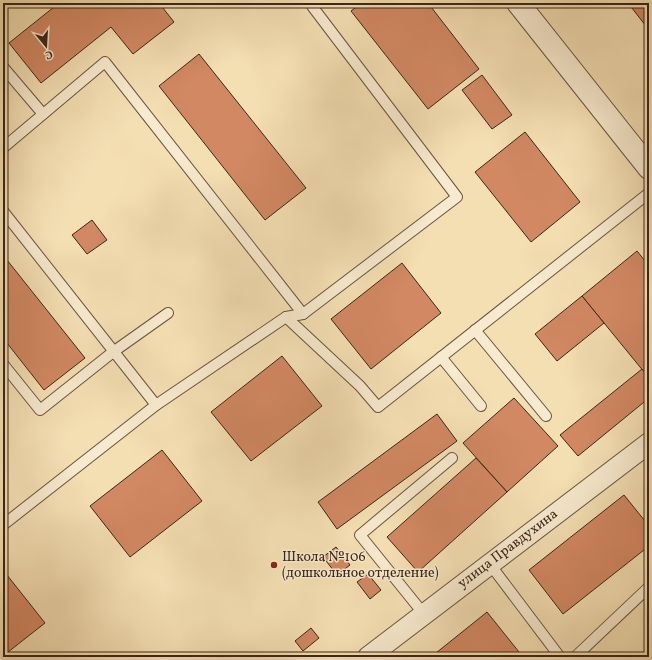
<svg xmlns="http://www.w3.org/2000/svg" width="652" height="660" font-family="Vollkorn,serif">
<style>
.building{fill:#d18863;stroke:#3b2617}
.lines{fill:none;stroke-linecap:round;stroke-linejoin:round}
.service-casing{stroke:#69543e;stroke-width:12}
.minor-casing{stroke:#69543e;stroke-width:22}
.tertiary-casing{stroke:#69543e;stroke-width:24}
.service{stroke:#f8eace;stroke-width:10}
.minor{stroke:#f8eace;stroke-width:20}
.tertiary{stroke:#f8eace;stroke-width:22}
.poi-dot{fill:#8f2418;stroke:#f8eace;stroke-width:1.5}
.labels{text-anchor:middle;dominant-baseline:central;stroke-width:3;stroke-linejoin:round;paint-order:stroke}
.street-label{font-size:14px;fill:#3b2617;stroke:#f8eace}
.poi-label{font-size:14px;fill:#3b2617;stroke:#f8eace;text-anchor:start}
</style>
<rect width="100%" height="100%" fill="#f4dfb3"/>
<filter id="stains"><feTurbulence type="fractalNoise" baseFrequency=".005" numOctaves="4"/><feColorMatrix values="0 0 0 0 .2 0 0 0 0 .09 0 0 0 0 .02 0 0 0 .5 -.17"/></filter>
<radialGradient id="worn" r=".72"><stop offset=".6" stop-color="#630" stop-opacity="0"/><stop offset="1" stop-color="#630" stop-opacity=".3"/></radialGradient>
<g class="building">
<polygon points="59,3 159,3 174,22 133,54 111,27 41,83 9,43"/>
<polygon points="362,3 428,3 479,69 428,109 351,11"/>
<polygon points="628,3 649,3 649,30"/>
<polygon points="199,54 306,188 265,220 159,86"/>
<polygon points="482,75 512,115 492,129 462,90"/>
<polygon points="525,132 580,202 531,242 475,172"/>
<polygon points="92,220 107,240 87,254 72,235"/>
<polygon points="637,251 649,266 649,378 582,296"/>
<polygon points="3,255 85,358 44,390 3,338"/>
<polygon points="402,263 441,313 371,369 331,319"/>
<polygon points="582,296 604,323 557,361 535,334"/>
<polygon points="282,356 322,406 251,461 211,412"/>
<polygon points="642,369 649,378 649,398 578,456 560,435"/>
<polygon points="514,398 558,446 507,492 463,443"/>
<polygon points="437,414 457,441 337,529 318,502"/>
<polygon points="162,450 202,501 130,557 90,506"/>
<polygon points="476,458 507,492 418,572 387,537"/>
<polygon points="624,495 649,526 649,546 563,614 529,570"/>
<polygon points="336,547 350,565 337,575 323,557"/>
<polygon points="3,570 45,623 3,656"/>
<polygon points="368,574 381,590 370,599 357,582"/>
<polygon points="487,612 523,657 431,657"/>
<polygon points="311,628 319,638 303,651 295,641"/>
</g>
<g class="lines">
<g class="service-casing">
<g id="service">
<polyline points="3,67 43,114"/>
<polyline points="3,148 105,62 303,314"/>
<polyline points="3,211 156,405"/>
<polyline points="286,317 360,386 378,407 649,193"/>
<polyline points="475,330 546,416"/>
<polyline points="441,357 481,406"/>
<polyline points="3,364 40,410 113,352 168,313"/>
<polyline points="3,525 156,405 286,317 303,314 457,197 312,6 316,3"/>
<polyline points="489,563 560,657"/>
<polyline points="423,613 360,535 452,458"/>
<polyline points="575,657 649,587"/>
</g>
</g>
<g class="minor-casing">
<polyline id="minor" points="368,657 649,443"/>
</g>
<g class="tertiary-casing">
<polyline id="tertiary" points="518,3 649,168"/>
</g>
<use href="#service" class="service"/>
<use href="#minor" class="minor"/>
<use href="#tertiary" class="tertiary"/>
</g>
<circle class="poi-dot" cx="274" cy="565" r="4"/>
<g class="labels">
<g class="street-label">
<text transform="translate(508 549) rotate(-37)">улица Правдухина</text>
</g>
<g class="poi-label">
<text x="282" y="557">Школа №106<tspan x="282" dy="16">(дошкольное отделение)</tspan></text>
</g>
</g>
<rect width="652" height="660" fill="none" stroke="#f4dfb3" stroke-width="16"/>
<rect x="4" y="4" width="644" height="652" fill="none" stroke="#3b2617" stroke-width="2"/>
<rect x="8" y="8" width="636" height="644" fill="none" stroke="#3b2617"/>
<g transform="translate(46 46) rotate(162)" stroke="#f8eace" stroke-width="3" paint-order="stroke">
<path d="M0-3L7 15L0 10L-7 15Z" fill="#3b2617"/>
<text y="-6" font-size="11" font-weight="bold" text-anchor="middle" fill="#3b2617">С</text>
</g>
<rect width="100%" height="100%" filter="url(#stains)"/>
<rect width="100%" height="100%" fill="url(#worn)"/>
</svg>
